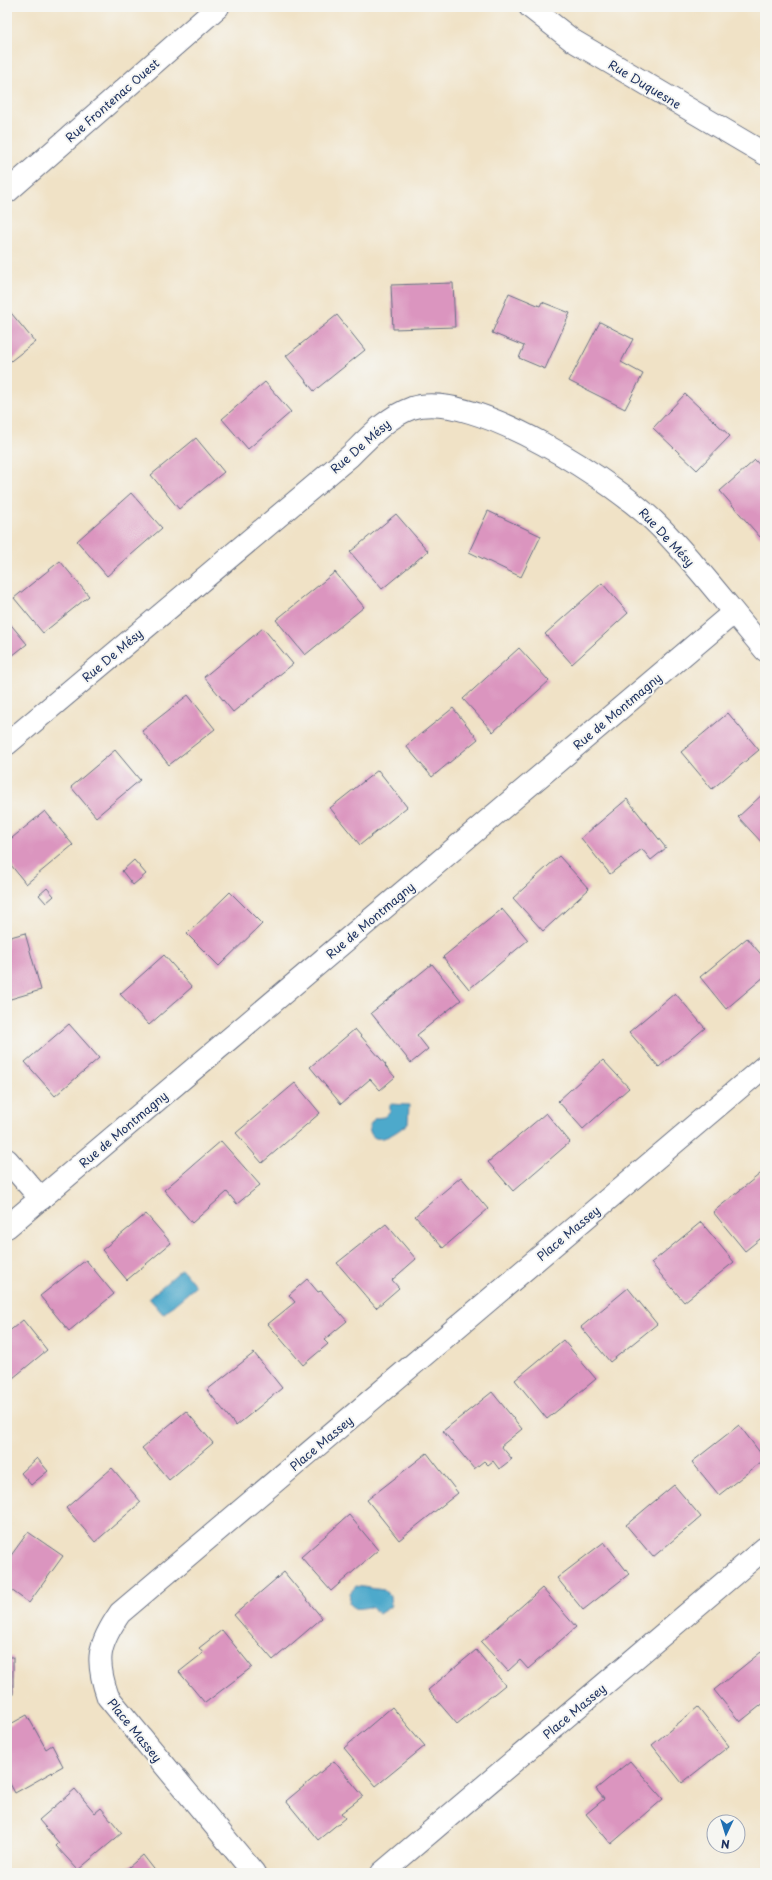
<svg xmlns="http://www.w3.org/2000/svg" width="772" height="1880" font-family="'Playpen Sans',sans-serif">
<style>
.water{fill:#4da9cb;stroke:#346c94}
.building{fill:#db95bf}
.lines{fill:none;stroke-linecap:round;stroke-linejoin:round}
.minor-casing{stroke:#666e82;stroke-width:24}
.minor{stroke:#fff;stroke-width:22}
.labels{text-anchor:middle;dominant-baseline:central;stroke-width:4;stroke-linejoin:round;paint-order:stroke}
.street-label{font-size:12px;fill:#1b2f5e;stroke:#f6f6f2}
</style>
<rect width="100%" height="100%" fill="#f6f6f2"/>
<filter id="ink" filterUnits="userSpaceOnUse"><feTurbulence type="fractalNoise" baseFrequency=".025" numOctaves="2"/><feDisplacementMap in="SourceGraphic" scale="8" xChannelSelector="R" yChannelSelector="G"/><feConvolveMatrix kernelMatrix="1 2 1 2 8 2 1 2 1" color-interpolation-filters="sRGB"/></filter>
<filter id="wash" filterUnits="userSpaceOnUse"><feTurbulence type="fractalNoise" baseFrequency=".012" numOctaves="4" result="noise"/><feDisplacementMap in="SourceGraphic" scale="16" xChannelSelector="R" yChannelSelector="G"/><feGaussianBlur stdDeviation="0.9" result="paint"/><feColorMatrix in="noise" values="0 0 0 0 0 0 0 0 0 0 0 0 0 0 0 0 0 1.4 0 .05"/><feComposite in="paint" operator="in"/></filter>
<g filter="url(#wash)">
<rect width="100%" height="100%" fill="#f0e2c6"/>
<g class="water">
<path d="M390 1104 409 1105 408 1123C399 1131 371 1152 369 1126L375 1118 384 1117 390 1111Z"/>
<polygon points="182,1269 196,1286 163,1314 149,1298"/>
<path d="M356 1586 384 1590 390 1596 391 1606 379 1614 371 1607C362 1607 357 1612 349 1604L350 1593Z"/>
</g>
<g id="blocks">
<g class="building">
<polygon points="453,283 455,327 393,329 391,285"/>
<polygon points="509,293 540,306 542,302 570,313 545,369 519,358 524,346 492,333"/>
<polygon points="7,308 35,342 7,364"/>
<polygon points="337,315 365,350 314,391 286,356"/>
<polygon points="600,322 633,339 621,362 643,374 625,409 569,381"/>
<polygon points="265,382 291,412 248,449 222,419"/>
<polygon points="685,394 730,436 697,470 653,428"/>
<polygon points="196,438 224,472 179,509 151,475"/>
<polygon points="755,460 765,471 765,532 760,537 720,491"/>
<polygon points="131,493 162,528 107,576 77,541"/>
<polygon points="488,511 541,536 521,577 469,552"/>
<polygon points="396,514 428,551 382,589 350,552"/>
<polygon points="60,561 89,596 43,633 14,598"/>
<polygon points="335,572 364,607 305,655 276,620"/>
<polygon points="602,583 628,613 572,664 545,634"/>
<polygon points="7,620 27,644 7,660"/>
<polygon points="263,628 293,664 233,712 204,677"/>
<polygon points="519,648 549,681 493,732 463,699"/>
<polygon points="188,695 215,729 169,765 142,731"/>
<polygon points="453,708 478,739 432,777 406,746"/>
<polygon points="728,713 759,750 712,789 681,752"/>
<polygon points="115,750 140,780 96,817 71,787"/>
<polygon points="378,770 407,807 360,845 330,808"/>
<polygon points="765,792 765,846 738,817"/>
<polygon points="627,799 666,848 651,860 642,849 610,874 581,838"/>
<polygon points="45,811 73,845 26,884 7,860 7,842"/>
<polygon points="559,856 589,889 543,931 513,898"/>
<polygon points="134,860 146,874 133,885 122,871"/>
<polygon points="47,888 54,896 46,903 39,895"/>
<polygon points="230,892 262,924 219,966 187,934"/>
<polygon points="502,909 528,940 469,989 443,957"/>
<polygon points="25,933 41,990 7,1000 7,938"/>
<polygon points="747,938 765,959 765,976 726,1009 700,977"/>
<polygon points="164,955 192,987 149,1025 120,994"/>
<polygon points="432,964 461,1000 417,1035 428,1049 411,1063 371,1013"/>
<polygon points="675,993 705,1028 659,1067 629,1032"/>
<polygon points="69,1024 99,1058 55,1096 25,1062"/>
<polygon points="355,1029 386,1065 385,1066 395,1077 380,1090 370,1079 341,1104 310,1067"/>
<polygon points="603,1060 629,1088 583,1129 558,1101"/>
<polygon points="295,1083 320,1113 262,1163 236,1133"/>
<polygon points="546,1113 570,1142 513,1191 488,1162"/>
<polygon points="221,1141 260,1185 237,1204 227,1192 192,1223 164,1190"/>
<polygon points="765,1170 765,1235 745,1251 713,1212"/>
<polygon points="461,1177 488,1209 443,1248 415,1216"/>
<polygon points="146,1214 171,1243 127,1280 102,1250"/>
<polygon points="701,1222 734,1262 684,1302 651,1263"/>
<polygon points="386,1224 416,1259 392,1280 399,1288 376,1308 337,1263"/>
<polygon points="86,1260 114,1294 69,1331 40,1296"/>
<polygon points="307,1279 318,1292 321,1291 347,1321 324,1340 328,1344 303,1365 268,1324 295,1302 289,1295"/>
<polygon points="628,1288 657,1324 610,1362 581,1327"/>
<polygon points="23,1320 47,1350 7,1383 7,1333"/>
<polygon points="563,1340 596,1379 547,1419 515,1380"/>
<polygon points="254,1353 282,1388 236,1426 207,1390"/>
<polygon points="492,1392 522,1429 501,1446 512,1459 499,1469 493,1461 488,1465 484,1461 474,1469 443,1431"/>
<polygon points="186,1411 213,1443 169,1480 142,1448"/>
<polygon points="739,1425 765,1459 719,1495 692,1462"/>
<polygon points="427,1453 458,1493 399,1540 367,1500"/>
<polygon points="37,1458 48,1471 31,1485 21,1473"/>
<polygon points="112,1468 141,1502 95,1542 66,1508"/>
<polygon points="674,1485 701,1517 653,1557 626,1525"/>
<polygon points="349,1515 378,1550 331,1591 301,1557"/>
<polygon points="28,1532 63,1556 29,1603 7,1587 7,1561"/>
<polygon points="604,1542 629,1574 583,1610 557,1578"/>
<polygon points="284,1572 322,1618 273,1660 234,1615"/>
<polygon points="542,1588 576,1627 528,1669 520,1660 508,1671 481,1642"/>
<polygon points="222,1630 252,1667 205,1703 179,1672 203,1653 199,1648"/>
<polygon points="476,1650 505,1685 457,1724 428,1690"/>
<polygon points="761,1652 765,1657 765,1702 740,1722 714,1690"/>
<rect x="7" y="1657" width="6" height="37"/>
<polygon points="392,1707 425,1746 376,1786 344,1748"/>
<polygon points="698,1707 729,1746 682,1783 652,1745"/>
<polygon points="27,1715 46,1749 52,1745 63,1766 15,1793 7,1778 7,1726"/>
<polygon points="334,1761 363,1796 341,1813 345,1818 318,1840 286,1801"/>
<polygon points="630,1761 663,1799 611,1844 586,1814 604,1799 596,1789"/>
<polygon points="75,1789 95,1813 101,1808 122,1833 78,1870 56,1846 59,1843 39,1820"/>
<polygon points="143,1855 157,1873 122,1873"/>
</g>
</g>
</g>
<g filter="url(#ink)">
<use href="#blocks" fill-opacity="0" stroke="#666e82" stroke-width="1"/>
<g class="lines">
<g class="minor-casing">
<g id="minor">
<polyline points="530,7 572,40 765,154"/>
<polyline points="7,192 218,7"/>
<path d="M7 744 350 456C368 438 387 417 412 408 472 388 619 484 661 528 698 566 730 609 765 650"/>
<polyline points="7,1160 41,1199"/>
<polyline points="7,1227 733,613"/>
<path d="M254 1873 108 1697C95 1660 98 1645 120 1613L765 1066"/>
<polyline points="382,1873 765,1548"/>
</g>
</g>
<use href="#minor" class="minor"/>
</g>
</g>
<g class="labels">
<g class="street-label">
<text transform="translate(645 84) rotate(31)">Rue Duquesne</text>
<text transform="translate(112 100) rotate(-41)">Rue Frontenac Ouest</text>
<text transform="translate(360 446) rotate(-41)">Rue De Mésy</text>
<text transform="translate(667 537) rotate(47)">Rue De Mésy</text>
<text transform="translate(112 655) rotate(-40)">Rue De Mésy</text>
<text transform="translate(617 711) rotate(-40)">Rue de Montmagny</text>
<text transform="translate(370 920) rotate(-40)">Rue de Montmagny</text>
<text transform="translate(123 1129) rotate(-40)">Rue de Montmagny</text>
<text transform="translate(568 1233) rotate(-40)">Place Massey</text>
<text transform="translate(321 1443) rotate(-40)">Place Massey</text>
<text transform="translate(574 1711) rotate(-40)">Place Massey</text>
<text transform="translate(135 1730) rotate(51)">Place Massey</text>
</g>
</g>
<rect width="772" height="1880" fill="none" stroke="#f6f6f2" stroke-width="24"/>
<g transform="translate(726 1834) rotate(184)"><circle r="19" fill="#f6f6f2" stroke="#9ea6b7"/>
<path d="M0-3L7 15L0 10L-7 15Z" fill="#1f6fb2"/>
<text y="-6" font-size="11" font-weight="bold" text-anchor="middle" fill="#1b2f5e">N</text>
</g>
</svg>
